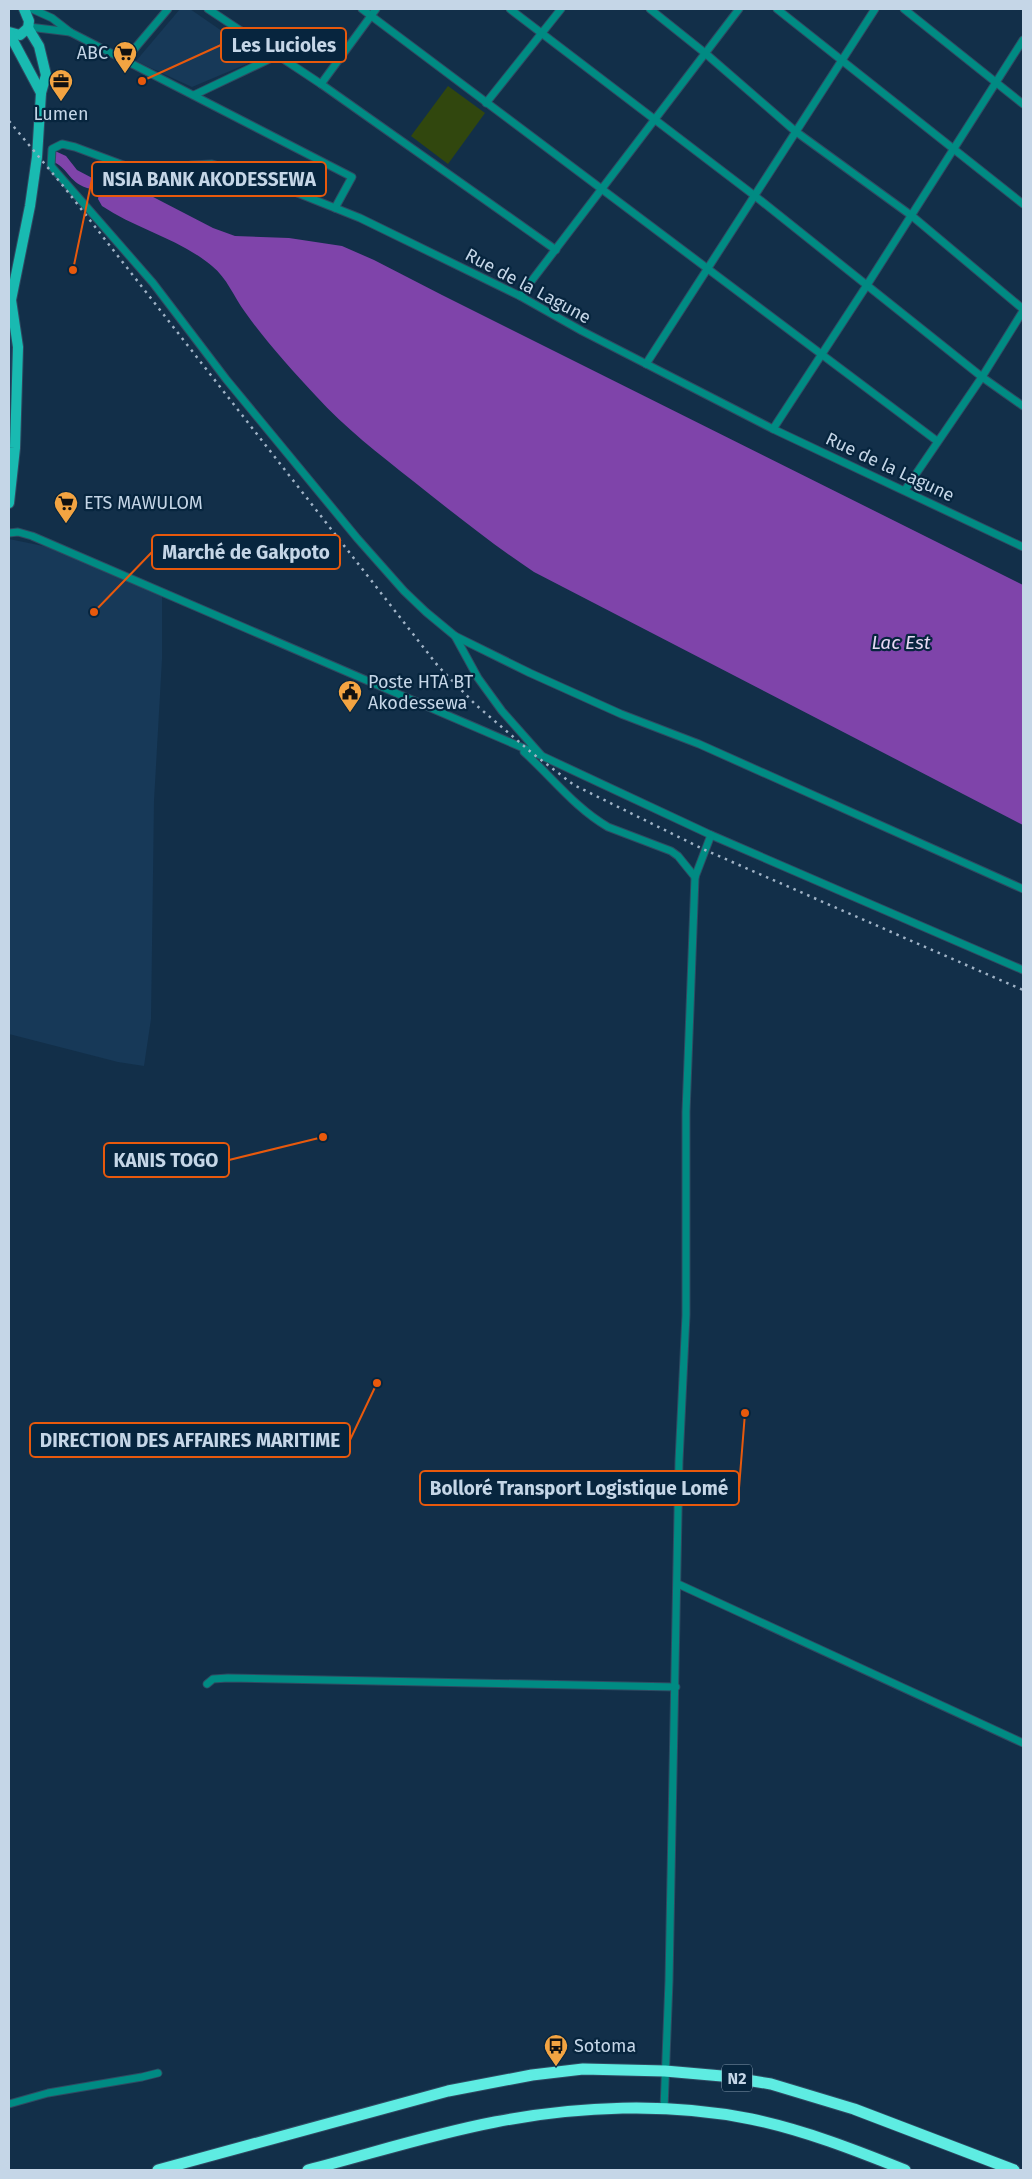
<svg xmlns="http://www.w3.org/2000/svg" width="1032" height="2179" font-family="'Fira Sans',sans-serif">
<style>
.built{fill:#173958}
.green{fill:#31470e}
.water{fill:#7f44aa}
.lines{fill:none;stroke-linecap:round;stroke-linejoin:round}
.minor-casing{stroke:#2f4a62;stroke-width:9}
.secondary-casing{stroke:#2f4a62;stroke-width:12}
.trunk-casing{stroke:#2f4a62;stroke-width:13}
.minor{stroke:#008b83;stroke-width:7}
.secondary{stroke:#19bab1;stroke-width:10}
.trunk{stroke:#5eece2;stroke-width:11}
.rail{stroke:#a0b3c6;stroke-width:2.5;stroke-dasharray:2.5 5;stroke-linecap:butt}
.labels{text-anchor:middle;dominant-baseline:central;stroke-width:4.5;stroke-linejoin:round;paint-order:stroke}
.shield{fill:#07253e;stroke:#8ca1b4;stroke-width:1}
.shield-label{font-size:16px;font-weight:bold;fill:#c5d6e7}
.poi-label{font-size:18px;fill:#c5d6e7;stroke:#07253e;text-anchor:start}
.street-label{font-size:18px;fill:#c5d6e7;stroke:#07253e}
.water-label{font-size:19px;font-style:italic;fill:#e6d8f3;stroke:#07253e}
.leader{fill:none;stroke:#e8590c;stroke-width:2}
.callout-dot{fill:#e8590c;stroke:#07253e;stroke-width:2}
.callout{fill:#07253e;stroke:#e8590c;stroke-width:2}
.callout-label{font-size:19px;text-anchor:middle;font-weight:bold;fill:#c5d6e7}
</style>
<rect width="100%" height="100%" fill="#122f49"/>
<g class="built">
<polygon points="180,9 190,9 261,58 192,87 136,61"/>
<polygon points="9,326 13,329 15,359 9,410"/>
<polygon points="9,539 48,547 162,596 162,659 154,801 151,1019 144,1066 118,1062 9,1034"/>
</g>
<polygon class="green" points="448,86 485,113 448,164 411,136"/>
<g class="water">
<path d="M55 151 66 156 77 170 96 180 91 189C69 184 69 169 54 162Z"/>
<path d="M110 178H116L130 185 213 228 235 236 289 238 342 246 374 260 442 295 1023 585V825L534 572C492 544 452 512 413 481 379 454 345 428 316 396 291 369 266 342 245 312 234 297 227 278 212 266 180 239 136 229 102 206L98 199 99 193 94 190 98 182 103 184Z"/>
</g>
<g class="lines">
<g class="minor-casing">
<g id="minor">
<polyline points="32,9 52,18 70,32 352,177 335,208 360,218 520,296 582,331 773,429 1023,547"/>
<polyline points="208,9 321,84 556,250"/>
<polyline points="362,9 937,441"/>
<polyline points="510,9 755,196 982,377 1023,406"/>
<polyline points="650,9 705,53 795,131 912,216 1023,309"/>
<polyline points="777,9 1023,204"/>
<polyline points="904,9 1023,104"/>
<polyline points="29,27 70,32"/>
<polyline points="125,60 168,9"/>
<polyline points="321,84 376,9"/>
<polyline points="194,95 278,55"/>
<polyline points="486,103 561,9"/>
<polyline points="335,208 265,180 212,164 191,165 150,175 75,147 62,144 52,149 51,166 57,173 153,283 226,379 357,538 404,591 426,612 455,636 530,673 621,714 699,744 1023,889"/>
<polyline points="520,296 739,9"/>
<polyline points="646,364 875,9"/>
<polyline points="773,429 867,285 1023,40"/>
<polyline points="905,490 982,377 1023,311"/>
<polyline points="9,533 18,532 32,536 542,756 711,835 1023,970"/>
<polyline points="455,636 478,678 502,711 541,755"/>
<path d="M524 752C552 777 575 808 608 827L671 851 678 856 695 877"/>
<polyline points="678,1584 1023,1743"/>
<polyline points="207,1684 213,1679 228,1678 676,1687"/>
<polyline points="9,2104 48,2093 142,2077 158,2073"/>
<polyline points="664,2109 669,1981 679,1461 686,1315 686,1112 690,1009 695,877 711,835"/>
</g>
</g>
<g class="secondary-casing">
<g id="secondary">
<polyline points="9,32 20,35 28,28 29,21 24,9"/>
<polyline points="9,33 41,93"/>
<polyline points="9,503 15,448 18,347 11,300 30,206 37,157 41,93 46,75 39,46 28,28"/>
</g>
</g>
<g class="trunk-casing">
<g id="trunk">
<polyline points="158,2170 448,2091 532,2075 583,2069 665,2071 722,2076 771,2084 854,2109 1014,2170"/>
<path d="M308 2170C370 2154 432 2134 495 2122 577 2106 668 2102 751 2119 804 2130 855 2150 905 2170"/>
</g>
</g>
<use href="#minor" class="minor"/>
<use href="#secondary" class="secondary"/>
<use href="#trunk" class="trunk"/>
<polyline class="rail" points="9,121 64,187 438,666 476,705 532,753 574,785 705,850 1023,990"/>
</g>
<defs>
<g id="supermarket-pin" transform="scale(1.25)"><path d="M0 17L-7.5 6A9.5 9.5 0 1 1 7.5 6Z" fill="#f3a442" stroke="#07253e"/><path d="M-6-5.5h2.5l.6 2H6L4.5 2H-2.5L-4.4-4H-6ZM-1.5 3.2a1.3 1.3 0 1 0 .1 0ZM3 3.2a1.3 1.3 0 1 0 .1 0Z" fill="#111"/></g>
<g id="office-pin" transform="scale(1.25)"><path d="M0 17L-7.5 6A9.5 9.5 0 1 1 7.5 6Z" fill="#f3a442" stroke="#07253e"/><path d="M-6-3h4V-5.5h4V-3h4V5H-6ZM-1-4.5V-3h2v-1.5ZM-6 0V1H6V0Z" fill="#111"/></g>
<g id="civic-pin" transform="scale(1.25)"><path d="M0 17L-7.5 6A9.5 9.5 0 1 1 7.5 6Z" fill="#f3a442" stroke="#07253e"/><path d="M-.6-6.5H3V-4.5H.6V-3L4-1V1h2V6H-6V1h2V-1L-.6-3ZM-1.2 2.5V6h2.4V2.5Z" fill="#111"/></g>
<g id="bus-pin" transform="scale(1.25)"><path d="M0 17L-7.5 6A9.5 9.5 0 1 1 7.5 6Z" fill="#f3a442" stroke="#07253e"/><path d="M-5-6H5V4H4V6H2V4H-2V6H-4V4H-5ZM-3.5-4V0h7V-4ZM-3.5 1.2v1.5H-2V1.2ZM2 1.2v1.5H3.5V1.2Z" fill="#111"/></g>
</defs>
<g fill-rule="evenodd">
<use href="#supermarket-pin" x="125" y="53"/>
<use href="#office-pin" x="61" y="81"/>
<use href="#supermarket-pin" x="66" y="503"/>
<use href="#civic-pin" x="350" y="692"/>
<use href="#bus-pin" x="556" y="2046"/>
</g>
<g class="labels">
<rect class="shield" x="722" y="2064.5" width="30" height="27" rx="4"/>
<g class="shield-label">
<text x="737" y="2078">N2</text>
</g>
<g class="poi-label">
<text x="108" y="53" text-anchor="end">ABC</text>
<text x="61" y="114" text-anchor="middle">Lumen</text>
<text x="84" y="503">ETS MAWULOM</text>
<text x="368" y="682">Poste HTA BT<tspan x="368" dy="21">Akodessewa</tspan></text>
<text x="574" y="2046">Sotoma</text>
</g>
<g class="street-label">
<text transform="translate(528 286) rotate(28)">Rue de la Lagune</text>
<text transform="translate(890 467) rotate(25)">Rue de la Lagune</text>
</g>
<g class="water-label">
<text x="901" y="642">Lac Est</text>
</g>
</g>
<path class="leader" d="M142 81L221 45M73 270L92 179M94 612L152 552M323 1137L229 1160M377 1383L350 1440M745 1413L739 1488"/>
<g class="callout-dot">
<circle cx="142" cy="81" r="5"/>
<circle cx="73" cy="270" r="5"/>
<circle cx="94" cy="612" r="5"/>
<circle cx="323" cy="1137" r="5"/>
<circle cx="377" cy="1383" r="5"/>
<circle cx="745" cy="1413" r="5"/>
</g>
<g class="callout">
<rect x="221" y="28" width="125" height="34" rx="5"/>
<rect x="92" y="162" width="234" height="34" rx="5"/>
<rect x="152" y="535" width="188" height="34" rx="5"/>
<rect x="104" y="1143" width="125" height="34" rx="5"/>
<rect x="30" y="1423" width="320" height="34" rx="5"/>
<rect x="420" y="1471" width="319" height="34" rx="5"/>
</g>
<g class="callout-label">
<text x="284" y="52">Les Lucioles</text>
<text x="209" y="186">NSIA BANK AKODESSEWA</text>
<text x="246" y="559">Marché de Gakpoto</text>
<text x="166" y="1167">KANIS TOGO</text>
<text x="190" y="1447">DIRECTION DES AFFAIRES MARITIME</text>
<text x="579" y="1495">Bolloré Transport Logistique Lomé</text>
</g>
<rect width="1032" height="2179" fill="none" stroke="#c5d6e7" stroke-width="20"/>
</svg>
